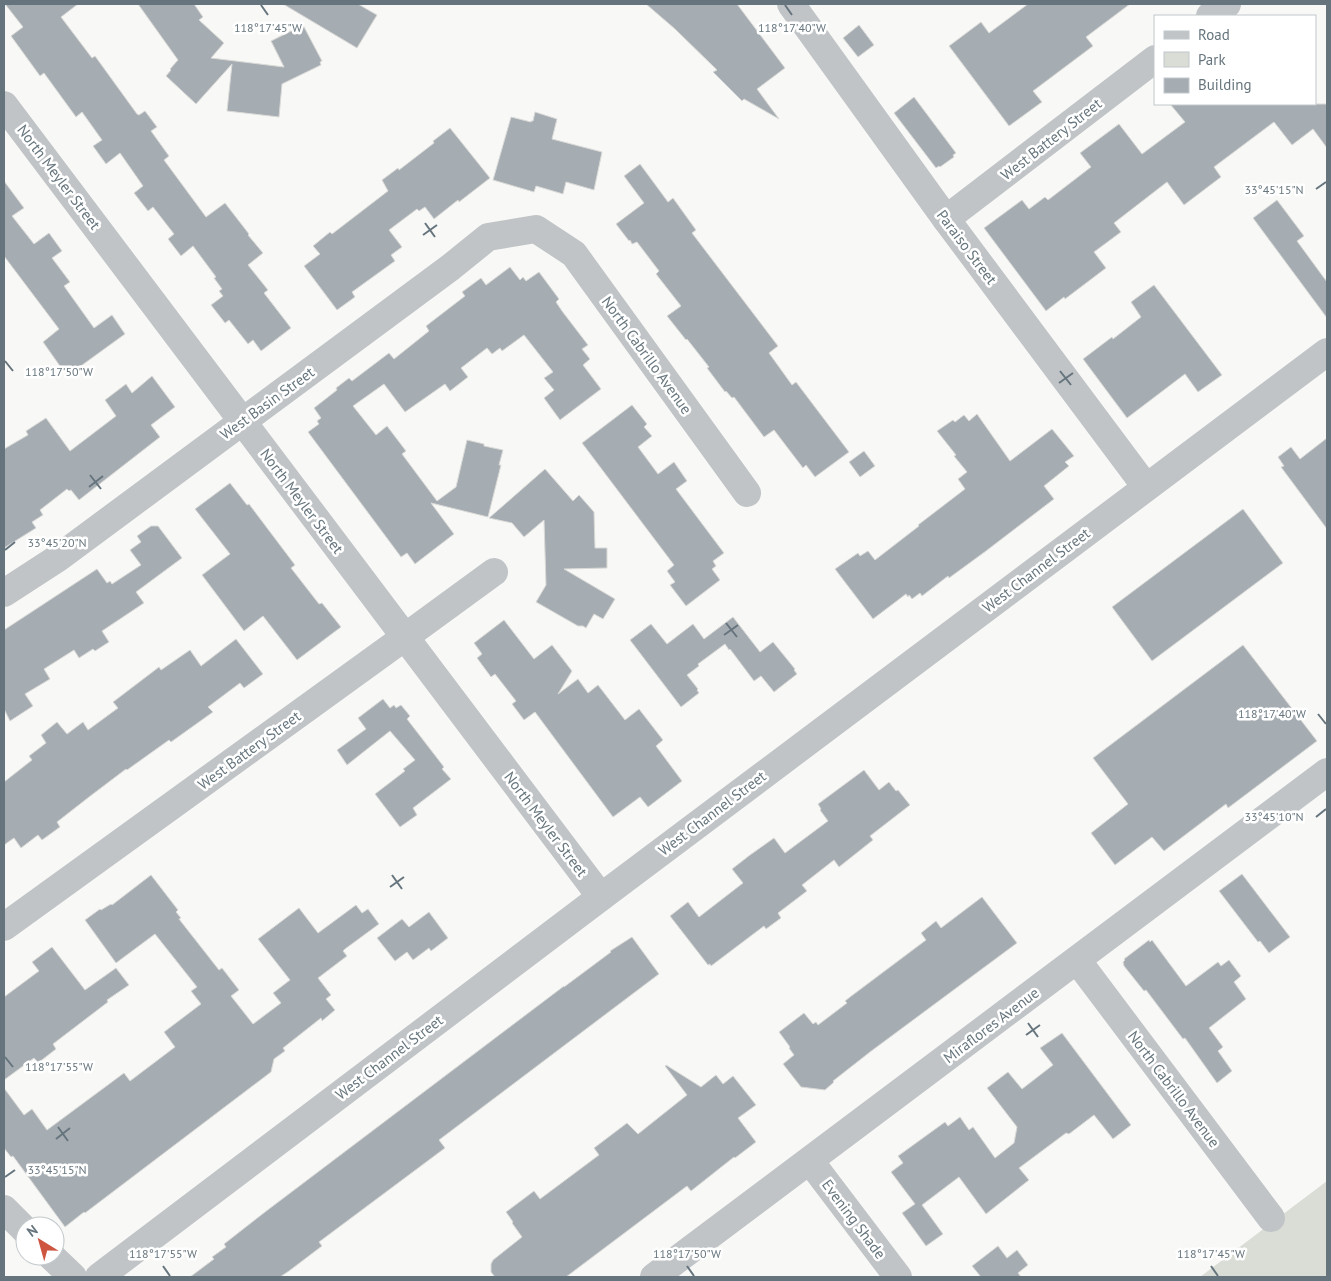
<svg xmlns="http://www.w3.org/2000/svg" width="1331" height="1281" font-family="'PT Sans',sans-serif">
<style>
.green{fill:#d9ddd6}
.building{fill:#a6adb2;stroke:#dadad8}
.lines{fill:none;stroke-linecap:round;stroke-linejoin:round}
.minor{stroke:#c0c4c7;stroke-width:28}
.ticks{fill:none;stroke:#66757d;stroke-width:2}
.labels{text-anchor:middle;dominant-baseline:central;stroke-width:5;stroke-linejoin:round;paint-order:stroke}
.street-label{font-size:15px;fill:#66757d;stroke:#fff}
.ticks-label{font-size:12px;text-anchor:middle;fill:#66757d;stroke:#fff;stroke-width:5;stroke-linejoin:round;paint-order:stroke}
</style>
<rect width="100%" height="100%" fill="#f8f8f6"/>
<polygon class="green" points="1327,1181 1327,1277 1200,1277"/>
<g class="building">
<polygon points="5,4 78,4 61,17 92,58 95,56 137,114 139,115 145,111 157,127 151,131 169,156 164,160 206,217 225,203 249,234 248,235 263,253 248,265 268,290 264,293 291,328 261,351 253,340 248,344 229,320 225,323 211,305 223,296 219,291 222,289 214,278 216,277 193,246 181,256 168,239 174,234 153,207 148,211 134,193 143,186 120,153 106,164 93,146 102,140 82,112 76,117 44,73 40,76 11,36 23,27"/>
<polygon points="138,4 194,4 203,17 199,20 224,43 211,58 284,67 271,41 303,25 322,61 320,62 321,65 282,84 279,117 227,111 232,64 196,104 166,76 171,70 170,69 178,60"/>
<polygon points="283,4 358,4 377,15 357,48"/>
<polygon points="646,4 737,4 785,68 757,89 779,119 744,99 742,101 713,72 717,70 675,29"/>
<polygon points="1028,4 1130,4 1086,37 1093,46 1033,91 1042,102 1009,126 949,46 981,22 989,33"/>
<polygon points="859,25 874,45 858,57 843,38"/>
<polygon points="914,97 956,153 953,155 954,157 940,167 939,166 936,168 894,113"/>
<polygon points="1170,104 1327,104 1327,148 1313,129 1292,145 1274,122 1214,167 1221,177 1184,205 1167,182 1114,223 1121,232 1094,252 1106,268 1065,299 1064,297 1046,311 984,228 1022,200 1029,209 1045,197 1048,200 1091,167 1080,153 1119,124 1142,154 1185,122"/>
<polygon points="535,112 557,119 552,139 602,152 594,190 566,182 563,194 536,186 534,192 493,180 511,117 531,122 531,121 533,121"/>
<polygon points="450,128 490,178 459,202 458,200 434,219 425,207 419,211 417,209 389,230 402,247 391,255 395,261 352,292 355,297 337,310 304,266 320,254 313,246 330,232 332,234 388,191 382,180 398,168 399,170 434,143 433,141"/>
<polygon points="640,164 668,202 673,198 696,230 692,233 778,346 769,353 792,385 796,382 849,452 815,477 806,465 803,468 774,430 764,437 734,397 732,398 726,391 725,392 707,368 709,367 687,339 686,340 667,316 681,306 656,274 659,271 637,242 632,244 630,240 629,241 616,224 644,203 624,176"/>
<polygon points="4,181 24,208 12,216 34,244 49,233 62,251 52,258 70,282 64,286 94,328 112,315 125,334 67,376 43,342 59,329 4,256"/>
<polygon points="1277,200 1304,236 1297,241 1327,282 1327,318 1253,218"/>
<polygon points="510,267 520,280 523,277 526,281 539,272 559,299 556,302 562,311 588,345 582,349 590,359 583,365 601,389 560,420 544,398 554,390 544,378 553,372 524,335 502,351 500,348 492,354 487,348 461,368 468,377 450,391 445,384 405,412 384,384 353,406 376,435 387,426 406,451 402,454 437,501 456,487 467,440 484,444 484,446 503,450 499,465 501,465 488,517 431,503 454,534 415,564 407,553 401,557 308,432 319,424 317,421 321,418 314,408 337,390 336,388 349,378 352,381 389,353 394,359 429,331 426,326 465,296 462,292 481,278 486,285"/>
<polygon points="1154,285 1222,375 1198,392 1185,374 1127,418 1083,359 1112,337 1113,339 1141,317 1131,302"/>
<polygon points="152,376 175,407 151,425 160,437 79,500 71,490 69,491 67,489 40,510 43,515 32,522 36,528 4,548 4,449 28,435 26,431 46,418 70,451 116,416 105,400 126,384 132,393"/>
<polygon points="632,405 647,424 644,427 652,436 638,447 658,474 674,462 687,481 676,489 724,553 713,561 716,566 712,569 720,580 686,606 670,585 675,582 667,571 674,565 582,443"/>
<polygon points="977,414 1010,461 1052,429 1074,456 1065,462 1069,466 1044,486 1054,499 986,551 949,578 948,576 922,596 920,593 912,599 909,595 908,597 906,594 873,619 835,569 858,553 860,556 868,551 875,560 919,526 918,525 965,489 958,479 967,472 954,456 956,455 937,431 953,420 955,422 964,415 969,421"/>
<polygon points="1327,438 1327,529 1281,467 1284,466 1278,457 1291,447 1300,459"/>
<polygon points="864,451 875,466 860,477 849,462"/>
<polygon points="545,469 573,501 579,495 594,512 595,548 607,548 607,568 564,569 615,599 603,619 594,614 586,628 583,626 578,626 536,602 546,585 544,520 524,537 512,523 489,518"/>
<polygon points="230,483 247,505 249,504 295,565 291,568 319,604 322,603 341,627 297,660 263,616 244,631 202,575 230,554 195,509"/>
<polygon points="1243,509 1283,563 1152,661 1112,607"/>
<polygon points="151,526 158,526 182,558 136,592 144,603 102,631 109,642 95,651 93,649 79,658 74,650 44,669 50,679 25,694 33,706 10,721 4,709 4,630 97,569 107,583 110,581 112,584 141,565 130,550 141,542 137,536"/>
<polygon points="733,617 760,652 773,642 795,669 794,670 797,674 774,692 761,676 754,681 730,649 729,650 725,644 698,664 699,666 687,675 698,689 697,690 699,693 681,707 630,640 651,624 667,644 693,624 704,639"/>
<polygon points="504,620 534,659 552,645 572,671 558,694 578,679 588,693 598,685 625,720 639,709 663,740 656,746 682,781 648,807 640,797 613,817 535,712 524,720 512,704 516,701 495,674 491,677 477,658 482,654 474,643"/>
<polygon points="236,639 263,674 244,688 240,683 208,707 213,712 171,742 169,740 127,770 126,769 89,797 57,822 60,827 42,840 38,835 21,848 14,838 4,845 4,782 32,760 29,756 46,743 41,735 57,722 67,734 83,722 88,730 118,708 113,702 159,667 161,670 190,650 201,666"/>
<polygon points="1243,645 1317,741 1228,808 1226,804 1164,851 1152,837 1115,865 1091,833 1128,804 1093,758"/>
<polygon points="383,699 390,708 394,705 396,708 401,705 410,716 407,719 444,767 442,769 451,779 413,808 417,815 400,827 375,794 405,771 403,769 415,760 390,731 347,765 337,750 366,729 358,718"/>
<polygon points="864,770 879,790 889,782 896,791 898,790 910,805 870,836 873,840 839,867 834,860 802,885 807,891 778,913 781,918 766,929 764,926 711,966 710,964 708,965 670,916 688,902 699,917 743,883 732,869 750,855 774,838 785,853 828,821 820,810 821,809 818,804"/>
<polygon points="1242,874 1290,937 1269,953 1260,941 1258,942 1219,891"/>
<polygon points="151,875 178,910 176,912 181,918 179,919 219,970 222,968 239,990 231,996 253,1024 281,1003 273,993 290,980 258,939 299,908 318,933 356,905 362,913 368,909 379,924 345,949 343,951 347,956 318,978 331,995 326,999 335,1010 322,1021 321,1018 283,1048 285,1051 274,1059 271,1072 85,1213 84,1212 65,1227 13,1156 11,1157 4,1148 4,1088 24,1115 32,1109 47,1130 124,1073 130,1081 175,1047 164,1032 201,1004 191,991 197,987 155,934 116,963 85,920 100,909 101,910 111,904 112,905"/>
<polygon points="982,897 1017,943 870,1052 833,1081 834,1082 825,1090 801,1087 783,1064 794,1055 789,1048 790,1047 779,1032 804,1013 813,1024 816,1022 818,1025 847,1003 845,1001 850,997 926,940 921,933 936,921 941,928"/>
<polygon points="429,912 448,938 431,951 429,948 413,960 407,952 395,961 377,938 402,919 409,927"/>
<polygon points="632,937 659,974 439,1140 445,1148 319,1242 322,1246 289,1271 280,1277 190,1277 214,1259 212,1257 226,1247 224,1244 265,1212 564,986 564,987 611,952 610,951"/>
<polygon points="1149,940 1150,942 1152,940 1186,986 1218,962 1221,966 1229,960 1241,976 1234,982 1246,999 1209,1028 1223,1047 1218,1051 1232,1071 1217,1083 1185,1038 1183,1039 1146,990 1144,991 1124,966 1123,962 1125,960 1124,959"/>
<polygon points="52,947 85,990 116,968 129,985 107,1000 108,1002 53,1044 56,1049 38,1063 34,1058 4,1080 4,997 39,971 32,962"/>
<polygon points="1062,1033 1131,1125 1113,1139 1094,1115 1069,1134 1066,1133 1019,1168 1029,1180 986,1214 959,1177 922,1205 943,1234 926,1246 902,1213 915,1204 891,1172 903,1163 898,1156 945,1122 948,1126 960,1117 969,1130 973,1127 995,1158 1014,1143 1017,1127 987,1088 1008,1072 1022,1089 1053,1065 1040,1048"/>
<polygon points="666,1065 701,1087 716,1075 723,1084 733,1076 756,1105 738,1118 756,1142 735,1158 734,1157 691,1191 687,1186 566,1277 495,1277 491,1272 491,1264 493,1260 522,1237 512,1223 513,1222 506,1212 534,1191 540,1199 599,1155 594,1148 627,1123 638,1134 687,1095 665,1066"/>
<polygon points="998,1246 1007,1258 1017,1250 1028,1265 1018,1273 1021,1277 981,1277 972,1266"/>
</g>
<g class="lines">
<g class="minor">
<polyline points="791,4 946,219 1146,487"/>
<polyline points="1210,16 1227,4"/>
<polyline points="4,105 601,897"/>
<polyline points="946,219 1155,59"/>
<polyline points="4,593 58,558 451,267 488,237 536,229 574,254 747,493"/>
<polyline points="4,927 405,637 494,572"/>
<polyline points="1077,960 1271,1218"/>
<polyline points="810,1161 898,1277"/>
<polyline points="4,1209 25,1230"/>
<polyline points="51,1256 73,1277"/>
<polyline points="99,1277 601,897 1327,352"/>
<polyline points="654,1277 1327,772"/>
</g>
</g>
<path class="ticks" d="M261 5 268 15M785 5 792 15M1316 189 1326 182M425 223 435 237M423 235 437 225M5 361 13 371M1060 371 1071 385M1059 383 1073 373M90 475 101 489M89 487 103 476M5 550 15 542M726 623 737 637M724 635 738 625M1318 714 1326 724M1316 817 1326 809M392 875 402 889M390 887 404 877M1028 1023 1038 1037M1026 1035 1040 1025M5 1057 13 1067M58 1127 68 1141M56 1139 70 1128M5 1177 15 1170M163 1266 170 1276M687 1266 694 1276M1211 1266 1218 1276"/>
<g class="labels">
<g class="street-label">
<text transform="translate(1051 139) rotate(-38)">West Battery Street</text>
<text transform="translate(59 177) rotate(53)">North Meyler Street</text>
<text transform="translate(967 247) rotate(53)">Paraiso Street</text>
<text transform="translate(647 355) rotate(54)">North Cabrillo Avenue</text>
<text transform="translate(267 403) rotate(-36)">West Basin Street</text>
<text transform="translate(302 501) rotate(53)">North Meyler Street</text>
<text transform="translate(1036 570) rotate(-37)">West Channel Street</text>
<text transform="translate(249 750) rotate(-36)">West Battery Street</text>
<text transform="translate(712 813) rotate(-37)">West Channel Street</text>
<text transform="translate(546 824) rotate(53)">North Meyler Street</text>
<text transform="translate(991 1025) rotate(-37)">Miraflores Avenue</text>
<text transform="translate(389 1057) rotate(-37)">West Channel Street</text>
<text transform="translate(1174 1089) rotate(53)">North Cabrillo Avenue</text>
<text transform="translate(854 1219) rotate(53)">Evening Shade</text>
</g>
</g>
<g class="ticks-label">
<text x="268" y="32">118°17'45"W</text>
<text x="792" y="32">118°17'40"W</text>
<text x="1274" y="194">33°45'15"N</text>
<text x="59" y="376">118°17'50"W</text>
<text x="57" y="547">33°45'20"N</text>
<text x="1272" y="718">118°17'40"W</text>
<text x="1274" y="821">33°45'10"N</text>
<text x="59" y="1071">118°17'55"W</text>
<text x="57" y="1174">33°45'15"N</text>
<text x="163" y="1258">118°17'55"W</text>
<text x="687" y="1258">118°17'50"W</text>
<text x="1211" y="1258">118°17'45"W</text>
</g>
<rect width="1331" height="1281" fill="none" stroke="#66757d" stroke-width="10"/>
<rect x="1154" y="15" width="162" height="90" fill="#ffffff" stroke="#c2c8cb"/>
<rect x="1164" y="31" width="25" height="8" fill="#c0c4c7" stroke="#c2c8cb"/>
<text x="1198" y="40" font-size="15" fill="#66757d">Road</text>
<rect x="1164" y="52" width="25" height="15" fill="#d9ddd6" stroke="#c2c8cb"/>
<text x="1198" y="65" font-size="15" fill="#66757d">Park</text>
<rect x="1164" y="78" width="25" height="15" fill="#a6adb2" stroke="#c2c8cb"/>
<text x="1198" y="90" font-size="15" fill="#66757d">Building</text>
<g transform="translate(40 1241) rotate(323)"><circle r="24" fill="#ffffff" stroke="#c2c8cb"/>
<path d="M0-4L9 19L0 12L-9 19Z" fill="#ce5640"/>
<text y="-8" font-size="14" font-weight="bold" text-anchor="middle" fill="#66757d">N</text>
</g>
</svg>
